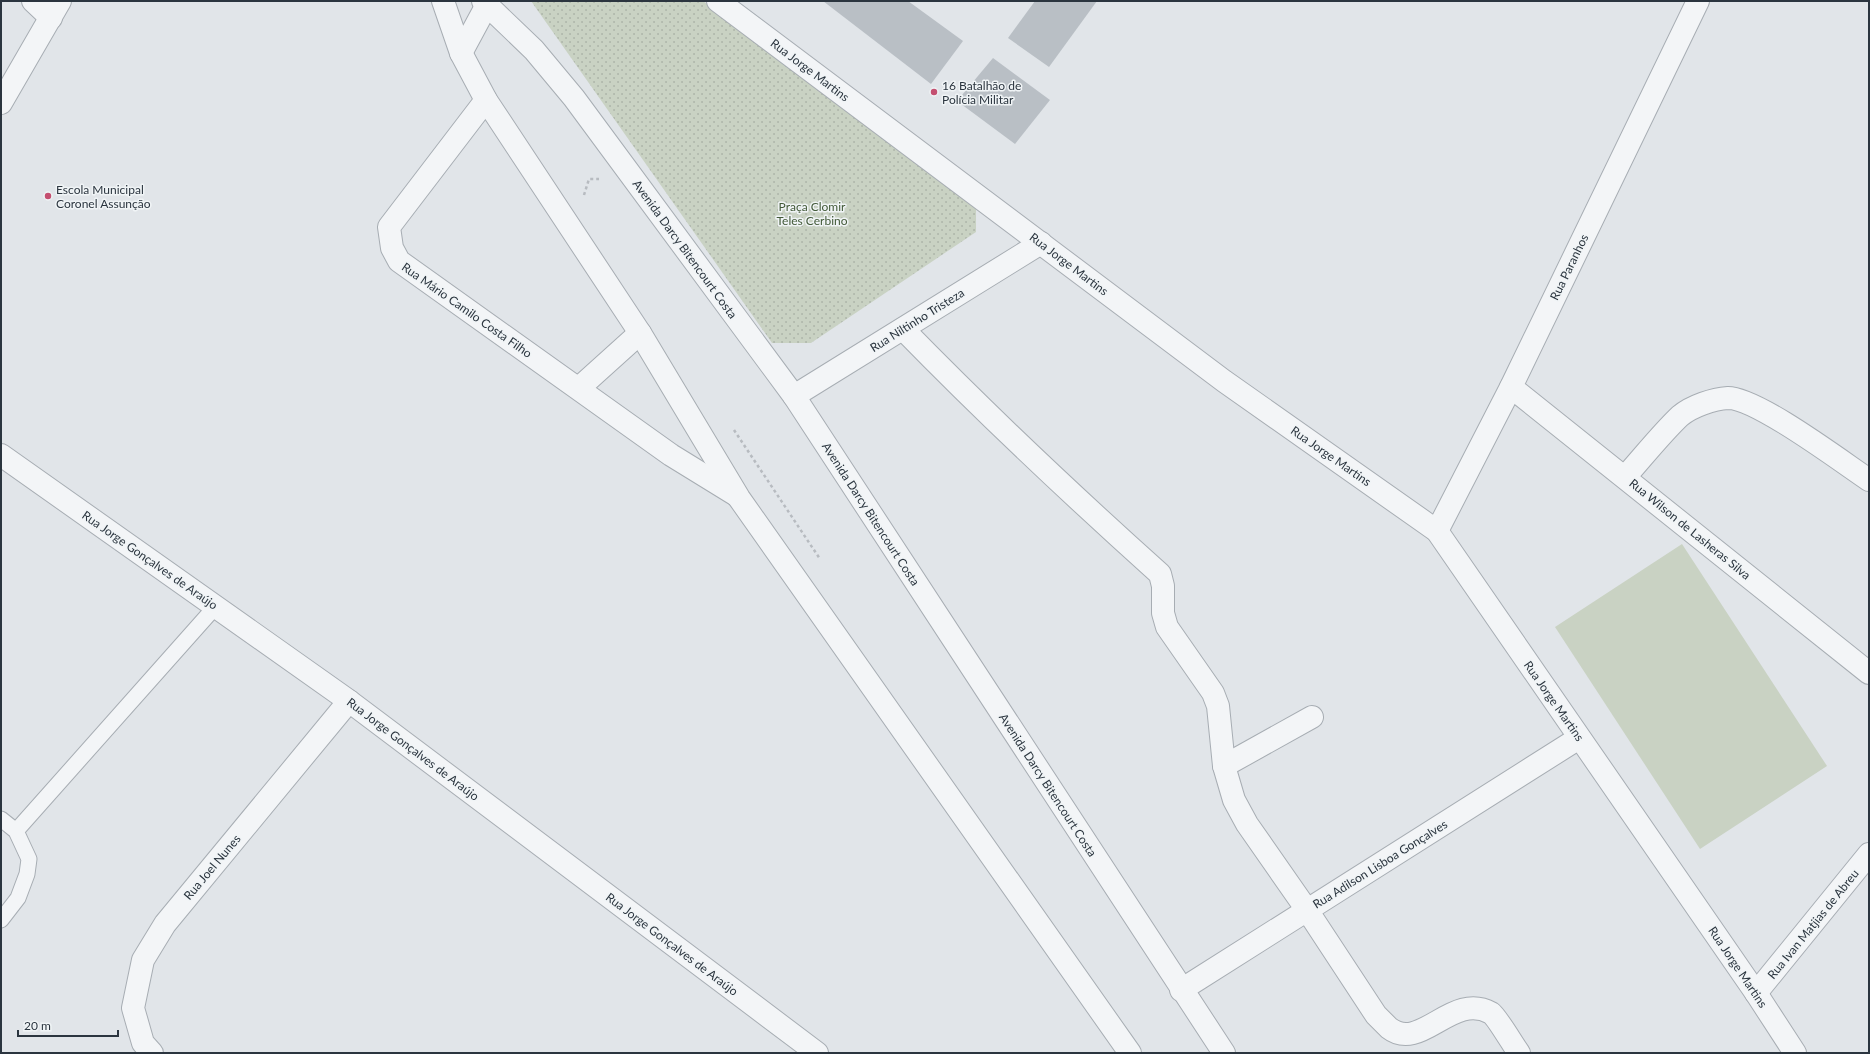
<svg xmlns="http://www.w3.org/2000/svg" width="1870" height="1054" font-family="Lato,sans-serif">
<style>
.park{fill:url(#park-dots)}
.pitch{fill:#c9d2c3}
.building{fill:#b9bfc5}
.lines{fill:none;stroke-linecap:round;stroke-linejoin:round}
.service-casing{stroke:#a7adb3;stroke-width:17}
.minor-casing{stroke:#a7adb3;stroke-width:24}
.tertiary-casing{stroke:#a7adb3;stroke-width:24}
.path{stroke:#b7bbc0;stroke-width:2.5;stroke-dasharray:3 3;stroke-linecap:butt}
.service{stroke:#f3f5f7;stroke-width:15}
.minor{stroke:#f3f5f7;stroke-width:22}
.tertiary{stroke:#f3f5f7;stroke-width:22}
.poi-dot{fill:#c44f70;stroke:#f0f4f6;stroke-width:1.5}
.labels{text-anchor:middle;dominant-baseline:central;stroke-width:3;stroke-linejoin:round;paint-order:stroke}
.street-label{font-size:12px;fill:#2b353f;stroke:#f0f4f6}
.poi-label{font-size:12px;fill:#2b353f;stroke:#f0f4f6;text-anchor:start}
.park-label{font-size:12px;fill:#435a39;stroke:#f0f4f6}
</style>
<defs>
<pattern id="park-dots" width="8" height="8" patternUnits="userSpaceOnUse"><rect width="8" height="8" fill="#c9d2c3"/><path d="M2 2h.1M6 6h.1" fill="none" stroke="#adb5a9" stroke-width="1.8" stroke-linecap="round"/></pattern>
</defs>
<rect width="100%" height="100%" fill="#e1e5e9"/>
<polygon class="park" points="531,1 703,1 976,198 976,232 811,343 772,343"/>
<polygon class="pitch" points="1682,544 1827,766 1700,849 1555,627"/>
<g class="building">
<polygon points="823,1 908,1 963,41 931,84"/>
<polygon points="1035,1 1097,1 1049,67 1008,38"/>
<polygon points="993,58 1050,100 1015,144 957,101"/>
</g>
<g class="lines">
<g class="service-casing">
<g id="service">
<polyline points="1,819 16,831 29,859 27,874 18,898 1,920"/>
<polyline points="16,831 216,606"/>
</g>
</g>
<g class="minor-casing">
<g id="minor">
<polyline points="33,1 51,18"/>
<polyline points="443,1 461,53 486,100 640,333 739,498 1130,1053"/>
<polyline points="483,1 534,50 574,98 794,396 1224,1053"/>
<polyline points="718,1 1224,381 1437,531 1756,993 1795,1053"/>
<polyline points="461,53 489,1"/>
<polyline points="486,100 389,227 392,248 399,261 671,455 736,495"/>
<path d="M903 329C986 414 1072 495 1160 574L1163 586V613L1167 627 1213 693 1218 706 1224 766 1234 800 1247 824 1307 910 1376 1015C1380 1019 1385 1024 1389 1028 1421 1053 1452 991 1491 1013 1497 1017 1513 1045 1519 1053"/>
<polyline points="1511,387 1869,673"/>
<polyline points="579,388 640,333"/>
<polyline points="794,396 1041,243"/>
<polyline points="1,455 349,701 817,1053"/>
<path d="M1625 477C1643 457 1661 434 1680 416 1692 406 1713 399 1728 398 1757 398 1842 462 1869 480"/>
<polyline points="1437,531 1511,387 1698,1"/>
<polyline points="1224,766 1312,717"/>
<polyline points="1181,990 1579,738"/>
<polyline points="1756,993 1869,854"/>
<polyline points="152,1053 143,1043 133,1008 143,960 165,924 349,701"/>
</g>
</g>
<g class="tertiary-casing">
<polyline id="tertiary" points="1,103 60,1"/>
</g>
<g class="path">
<polyline points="584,195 589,179 599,179"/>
<polyline points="734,430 820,559"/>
</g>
<use href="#service" class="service"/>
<use href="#minor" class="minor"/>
<use href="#tertiary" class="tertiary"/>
</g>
<g class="poi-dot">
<circle cx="934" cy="92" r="4"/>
<circle cx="48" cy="196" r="4"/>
</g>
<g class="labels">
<g class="street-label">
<text transform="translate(810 70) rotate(37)">Rua Jorge Martins</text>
<text transform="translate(685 249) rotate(54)">Avenida Darcy Bitencourt Costa</text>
<text transform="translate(1069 264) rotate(37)">Rua Jorge Martins</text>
<text transform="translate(1569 267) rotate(-64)">Rua Paranhos</text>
<text transform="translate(467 310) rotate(35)">Rua Mário Camilo Costa Filho</text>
<text transform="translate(917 320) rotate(-32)">Rua Niltinho Tristeza</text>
<text transform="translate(1331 456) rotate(35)">Rua Jorge Martins</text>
<text transform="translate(871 514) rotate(57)">Avenida Darcy Bitencourt Costa</text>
<text transform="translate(1690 529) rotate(39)">Rua Wilson de Lasheras Silva</text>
<text transform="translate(150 560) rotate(35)">Rua Jorge Gonçalves de Araújo</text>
<text transform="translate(1554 701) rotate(55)">Rua Jorge Martins</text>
<text transform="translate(413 749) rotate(37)">Rua Jorge Gonçalves de Araújo</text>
<text transform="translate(1048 785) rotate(57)">Avenida Darcy Bitencourt Costa</text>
<text transform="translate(1380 864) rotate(-32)">Rua Adilson Lisboa Gonçalves</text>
<text transform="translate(212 867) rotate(-50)">Rua Joel Nunes</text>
<text transform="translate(1813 924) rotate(-51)">Rua Ivan Matjias de Abreu</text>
<text transform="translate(672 944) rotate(37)">Rua Jorge Gonçalves de Araújo</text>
<text transform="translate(1738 967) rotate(56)">Rua Jorge Martins</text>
</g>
<g class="poi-label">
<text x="942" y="85">16 Batalhão de<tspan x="942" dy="14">Polícia Militar</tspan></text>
<text x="56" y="189">Escola Municipal<tspan x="56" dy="14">Coronel Assunção</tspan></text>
</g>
<g class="park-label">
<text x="812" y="206">Praça Clomir<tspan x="812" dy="14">Teles Cerbino</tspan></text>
</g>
</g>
<rect width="1870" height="1054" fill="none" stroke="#2b353f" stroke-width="4"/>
<path d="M18 1030v6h100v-6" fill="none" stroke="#2b353f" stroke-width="2"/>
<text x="24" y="1030" font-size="12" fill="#2b353f" stroke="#f0f4f6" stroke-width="3" paint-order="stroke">20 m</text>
</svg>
